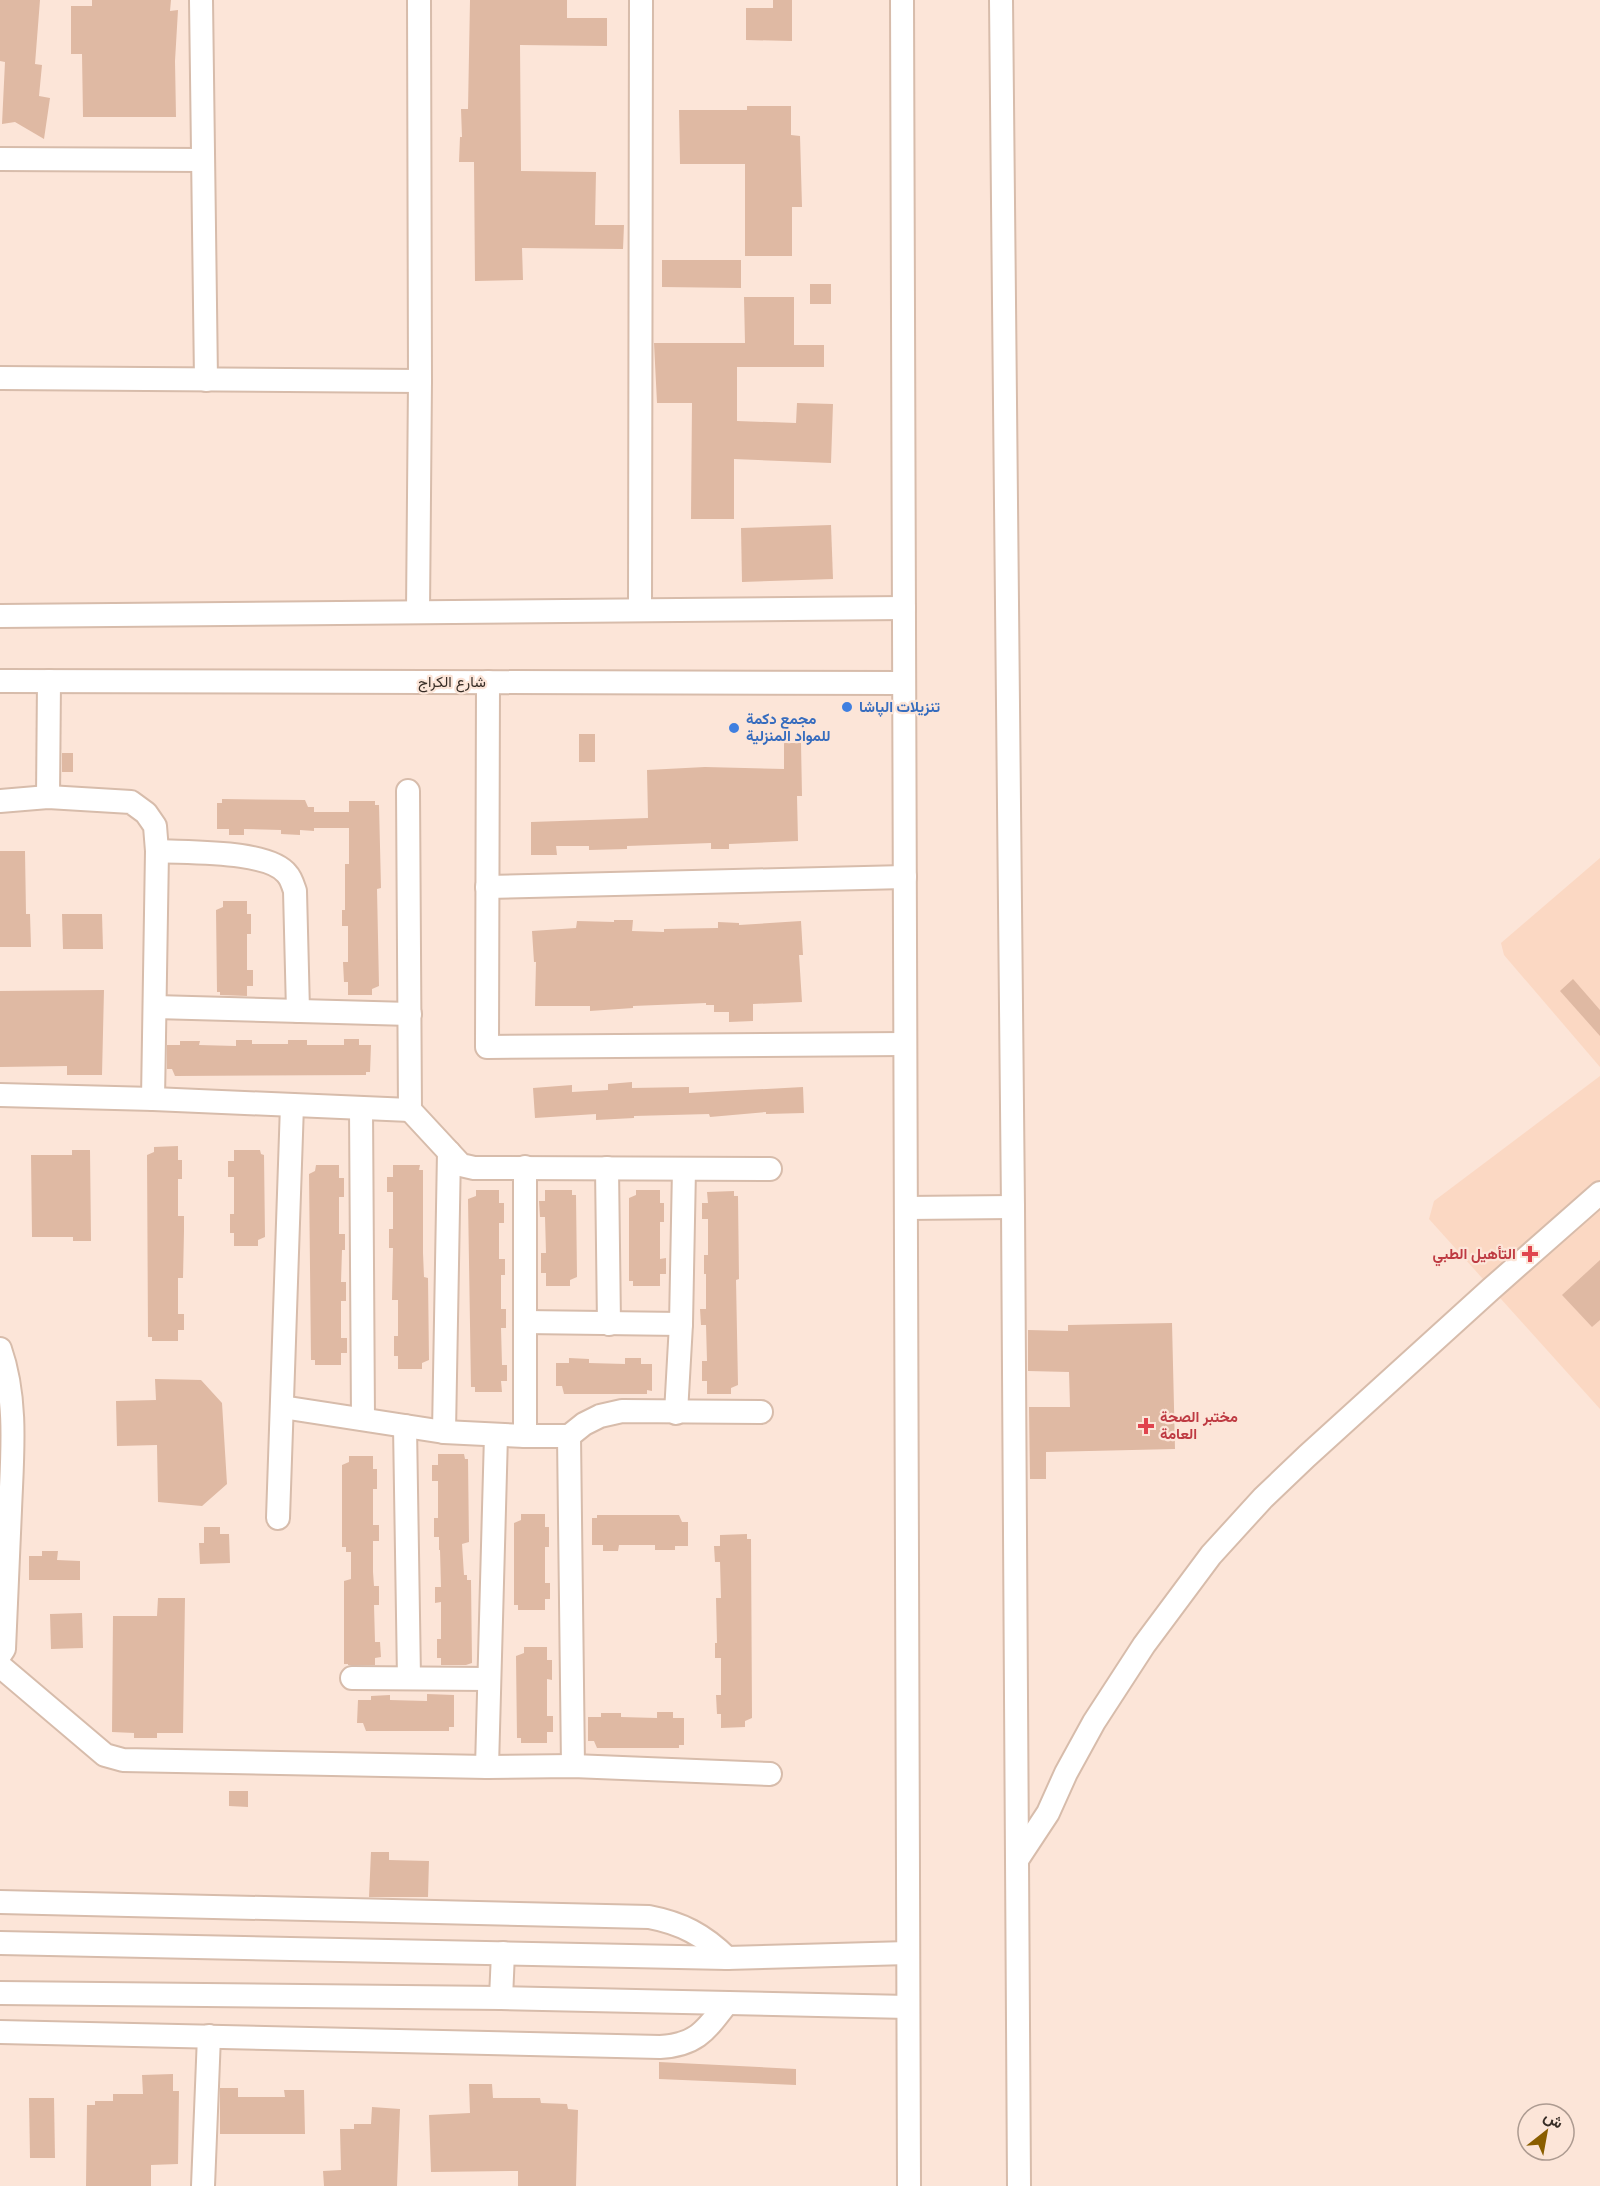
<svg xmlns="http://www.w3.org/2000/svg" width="1600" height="2186" font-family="'Fira Sans',Vazirmatn,sans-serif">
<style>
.built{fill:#fbd8c3}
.building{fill:#dfb9a3}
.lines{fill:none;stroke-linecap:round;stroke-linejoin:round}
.minor-casing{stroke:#d7bcab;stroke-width:26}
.minor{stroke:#fff;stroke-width:22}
.shop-dot{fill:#3f7fe0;stroke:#fce5d8;stroke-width:2}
.health-dot{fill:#e0444e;stroke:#fce5d8;stroke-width:2}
.labels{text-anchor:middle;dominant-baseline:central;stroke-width:4.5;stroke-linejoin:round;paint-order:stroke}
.street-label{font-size:15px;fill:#372d26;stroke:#fce5d8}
.shop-label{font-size:15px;font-weight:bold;fill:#366cbe;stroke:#fce5d8;text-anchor:start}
.health-label{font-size:15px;font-weight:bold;fill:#be3a42;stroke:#fce5d8;text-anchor:end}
</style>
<rect width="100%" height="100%" fill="#fce5d8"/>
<g class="built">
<polygon points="1600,858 1600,1067 1504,955 1501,943"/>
<polygon points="1600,1076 1600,1409 1429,1219 1434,1201"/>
</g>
<g class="building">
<polygon points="0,0 40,0 35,64 42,65 39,96 50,98 44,139 15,122 2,124 5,62 0,61"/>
<polygon points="92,0 171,0 170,11 178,10 175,61 176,117 83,117 82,54 71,54 71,6 92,6"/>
<polygon points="470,0 567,0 567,18 607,18 607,46 520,45 521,171 596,172 595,225 624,225 623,249 522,248 523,280 475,281 474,162 459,162 460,137 462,137 461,109 468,109"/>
<polygon points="773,0 792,0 792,41 746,40 746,8 773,8"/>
<polygon points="747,106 791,106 791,135 800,136 802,207 792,207 792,256 745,256 745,164 680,164 679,110 747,110"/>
<polygon points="662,260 741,260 741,288 662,287"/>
<rect x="810" y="284" width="21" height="20"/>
<polygon points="744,297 794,297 794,345 824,345 824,367 737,367 737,421 796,423 797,403 833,404 831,463 734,459 734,519 691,519 692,403 657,403 654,343 745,343"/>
<polygon points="831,525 833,579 742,582 741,528"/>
<rect x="579" y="734" width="16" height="28"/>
<polygon points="784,743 801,743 802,796 797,796 798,841 729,844 729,849 711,849 711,843 627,846 627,849 589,850 589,846 556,846 557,855 531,855 531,822 648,818 647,770 705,767 784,769"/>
<rect x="62" y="753" width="11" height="19"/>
<polygon points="222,799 305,800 308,807 314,807 314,812 349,812 349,801 375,801 375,805 379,805 381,888 377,889 379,986 372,989 372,995 348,995 348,982 344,982 343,962 348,962 348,926 342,926 342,910 345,910 345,864 349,864 349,828 314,828 314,831 300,830 300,835 281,834 281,830 244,829 244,835 229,835 229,829 217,829 217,803 222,803"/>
<polygon points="0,851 25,851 26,914 30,914 31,947 0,947"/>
<polygon points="223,901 247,901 247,914 251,914 251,934 247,934 247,970 253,970 253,986 247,986 247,996 220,995 220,992 217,992 216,910 223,907"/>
<polygon points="62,914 102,914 103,949 63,949"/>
<polygon points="614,920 633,920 632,931 664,932 664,929 718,928 718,922 739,923 739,925 801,921 803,955 799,955 802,1002 753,1004 753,1021 729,1022 729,1012 714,1012 714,1005 706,1005 706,1003 633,1006 633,1008 590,1011 590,1006 535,1006 536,962 534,962 532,931 576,928 577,921 614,922"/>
<polygon points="1573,979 1600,1010 1600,1036 1560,991"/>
<polygon points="104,990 102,1075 67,1075 67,1066 0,1067 0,991"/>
<polygon points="344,1039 359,1039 359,1045 371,1045 370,1072 366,1072 366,1075 175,1076 172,1069 167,1069 167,1045 180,1045 180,1041 200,1041 199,1045 236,1046 236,1040 252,1040 252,1044 288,1044 288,1040 307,1040 307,1045 344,1045"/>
<polygon points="632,1082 632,1088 689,1087 689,1093 803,1087 804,1113 766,1114 766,1112 710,1117 709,1114 634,1116 634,1118 596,1120 596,1114 535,1118 533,1088 572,1085 572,1092 608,1090 608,1084"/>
<polygon points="178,1146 178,1160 182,1160 182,1179 178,1179 178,1216 184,1216 184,1231 183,1278 178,1278 178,1314 184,1314 184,1330 178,1330 178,1341 152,1341 152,1337 148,1337 147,1155 154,1152 154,1147"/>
<polygon points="72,1150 90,1150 91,1241 73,1241 73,1237 32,1237 31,1155 72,1155"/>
<polygon points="234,1150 260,1150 261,1154 264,1155 265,1237 258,1240 258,1246 234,1246 234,1233 230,1233 230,1214 234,1214 234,1177 228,1177 228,1161 234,1161"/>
<polygon points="316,1165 339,1165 339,1178 344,1178 344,1197 339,1197 339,1234 345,1234 345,1250 342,1250 341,1282 346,1282 346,1301 341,1301 341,1338 347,1338 347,1353 341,1353 341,1365 315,1365 315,1360 311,1360 309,1174 315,1171"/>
<polygon points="393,1165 420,1165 419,1170 423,1170 423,1253 424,1277 428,1278 429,1360 422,1363 422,1369 398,1369 398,1356 394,1356 394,1336 398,1336 398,1300 392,1300 393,1248 389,1248 389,1229 393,1229 393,1192 387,1192 387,1177 393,1177"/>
<polygon points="476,1190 499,1190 499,1203 504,1203 504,1223 499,1223 499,1259 505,1259 505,1275 501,1275 501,1309 506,1309 506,1328 501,1328 502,1365 507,1365 507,1381 501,1381 502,1392 475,1392 475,1387 471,1387 468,1199 476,1196"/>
<polygon points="545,1190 572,1190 572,1195 576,1195 577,1277 570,1280 570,1286 546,1286 546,1273 541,1273 541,1253 546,1253 545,1217 540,1217 539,1201 545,1201"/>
<polygon points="636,1190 660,1190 660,1203 664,1203 664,1222 660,1222 660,1259 666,1258 666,1274 660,1274 660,1286 633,1286 633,1281 629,1281 629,1198 636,1195"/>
<polygon points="734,1191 734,1196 738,1196 739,1279 736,1280 738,1385 731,1388 731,1394 707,1394 707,1381 702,1381 702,1361 707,1361 706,1325 701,1325 700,1309 706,1309 706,1274 704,1274 704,1255 708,1255 708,1219 702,1219 702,1203 708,1203 707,1192"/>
<polygon points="1600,1260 1600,1320 1592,1327 1562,1295"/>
<polygon points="1172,1323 1175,1449 1046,1452 1046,1479 1030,1479 1029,1407 1070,1407 1069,1372 1028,1371 1028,1330 1068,1331 1068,1325"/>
<polygon points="569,1358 589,1359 589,1363 625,1364 625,1358 641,1358 641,1364 652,1364 652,1391 647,1390 647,1394 564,1394 562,1386 556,1386 556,1363 569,1363"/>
<polygon points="155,1379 201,1380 222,1403 227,1484 202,1506 158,1502 157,1445 117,1446 116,1401 156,1400"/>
<polygon points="438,1454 464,1454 465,1459 468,1459 469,1542 462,1544 464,1575 467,1575 467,1580 471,1580 472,1663 466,1665 441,1665 441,1658 437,1658 437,1639 441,1639 441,1602 435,1603 435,1587 441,1587 440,1550 439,1550 439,1537 434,1537 434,1518 438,1518 438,1481 432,1481 432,1465 438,1465"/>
<polygon points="349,1456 373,1456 373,1469 377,1469 377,1489 373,1489 373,1525 379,1525 379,1541 373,1541 373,1572 374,1586 379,1586 379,1605 374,1605 375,1642 380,1642 381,1657 375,1658 375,1665 348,1665 348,1664 344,1664 344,1581 351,1579 351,1552 346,1552 346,1547 342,1547 342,1465 349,1462"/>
<polygon points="521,1514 545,1514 545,1527 549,1527 549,1547 545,1547 545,1583 550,1583 550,1599 545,1599 545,1610 518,1610 518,1605 514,1605 514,1523 521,1520"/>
<polygon points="597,1515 679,1515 682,1522 688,1522 688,1546 675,1546 675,1550 655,1550 655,1545 619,1545 618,1551 603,1551 603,1545 592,1545 592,1518 597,1518"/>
<polygon points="204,1527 220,1527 220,1534 229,1534 230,1563 200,1564 199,1543 204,1543"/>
<polygon points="747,1534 747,1539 751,1539 752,1718 745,1721 745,1727 721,1728 721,1714 717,1714 716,1695 721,1695 721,1658 715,1658 715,1643 717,1643 716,1598 721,1598 720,1562 715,1562 714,1546 720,1546 720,1535"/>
<polygon points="42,1551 58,1551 57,1560 80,1561 80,1580 29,1580 29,1556 42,1556"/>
<polygon points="158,1598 185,1598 183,1733 157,1733 157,1738 134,1738 134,1733 112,1732 113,1616 157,1616"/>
<polygon points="82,1613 83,1648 51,1649 50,1614"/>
<polygon points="524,1647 547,1647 547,1660 552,1660 552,1680 547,1679 547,1716 553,1716 553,1732 547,1732 547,1743 521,1743 521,1738 517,1738 516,1656 524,1653"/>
<polygon points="427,1694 454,1695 454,1727 449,1727 449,1731 366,1731 363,1723 357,1723 358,1700 371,1700 371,1696 390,1695 390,1700 427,1701"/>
<polygon points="657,1712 673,1712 673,1718 684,1718 684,1745 679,1745 679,1748 597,1748 594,1741 588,1741 588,1717 601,1717 601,1713 621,1713 621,1717 657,1718"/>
<polygon points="229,1791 248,1791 248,1807 229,1806"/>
<polygon points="371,1852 389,1852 389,1860 429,1861 428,1897 369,1897"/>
<polygon points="659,2062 796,2069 796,2085 659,2079"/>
<polygon points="173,2074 173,2091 179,2091 178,2164 151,2165 151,2186 86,2186 87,2105 95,2105 95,2101 113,2101 113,2094 143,2094 142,2075"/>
<polygon points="469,2084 492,2084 493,2098 540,2098 541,2103 567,2104 568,2109 578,2110 576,2186 518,2186 518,2171 431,2172 429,2115 470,2113"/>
<polygon points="220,2088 238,2088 238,2097 285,2097 284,2090 304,2090 305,2134 220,2134"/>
<polygon points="29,2098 54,2098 55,2158 30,2158"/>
<polygon points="372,2107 400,2109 397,2186 324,2186 323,2171 341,2170 340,2129 354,2129 354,2124 371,2124"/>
</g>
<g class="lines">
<g class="minor-casing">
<g id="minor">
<polyline points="201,0 206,380"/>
<polyline points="902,0 909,2186"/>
<polyline points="1001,0 1013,1207 1019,2186"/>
<polyline points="0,159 203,160"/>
<polyline points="0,378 420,381 419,0"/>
<polyline points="640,610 641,0"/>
<polyline points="418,612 420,381"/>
<polyline points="0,616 904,608"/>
<polyline points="0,681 904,683"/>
<polyline points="488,682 487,1047 905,1044"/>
<polyline points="408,791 410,1110 461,1165 474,1168 770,1169"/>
<polyline points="48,797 49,681"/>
<polyline points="0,801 48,797 131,802 146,813 155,826 157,851 153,1099"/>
<path d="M157 851C187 853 269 850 287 874 291 878 293 885 295 891L298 1011"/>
<polyline points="487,887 905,877"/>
<polyline points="155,1007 410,1014"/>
<polyline points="0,1095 153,1099 410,1110"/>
<polyline points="361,1108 363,1419"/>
<polyline points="525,1167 525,1436"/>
<polyline points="607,1168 609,1324"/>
<polyline points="906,1208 1013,1207"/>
<polyline points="525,1322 681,1324"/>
<path d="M0 1349C18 1400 12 1457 10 1510 8 1556 6 1603 4 1649L0 1655"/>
<polyline points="282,1407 444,1432 525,1436 569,1436 584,1424 600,1416 622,1411 761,1412"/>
<polyline points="676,1413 681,1324 684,1169"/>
<polyline points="405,1426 409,1678"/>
<polyline points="444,1432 449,1152"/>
<polyline points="569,1436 573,1766"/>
<polyline points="278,1518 292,1105"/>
<polyline points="0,1666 105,1755 123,1760 487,1767 573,1766 770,1774"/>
<polyline points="352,1678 489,1679"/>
<polyline points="487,1767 496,1435"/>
<polyline points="1017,1860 1048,1813 1066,1773 1094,1722 1144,1645 1211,1555 1263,1498 1307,1456 1491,1289 1600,1193"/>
<path d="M0 1902 649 1917C681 1923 704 1935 727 1958"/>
<polyline points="0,1943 727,1958 908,1953"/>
<polyline points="0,1993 501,1998 908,2007"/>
<polyline points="501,1998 503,1953"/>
<path d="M0 2032 660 2047C697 2045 706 2030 727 2003"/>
<polyline points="203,2186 209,2036"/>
</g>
</g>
<use href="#minor" class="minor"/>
</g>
<g class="shop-dot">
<circle cx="847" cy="707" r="6"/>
<circle cx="734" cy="728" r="6"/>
</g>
<g class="health-dot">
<path d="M1527 1245h6v6h6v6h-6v6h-6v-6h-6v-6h6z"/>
<path d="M1143 1417h6v6h6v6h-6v6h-6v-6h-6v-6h6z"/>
</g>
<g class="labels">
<g class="street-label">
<text x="452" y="682">شارع الكراج</text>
</g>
<g class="shop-label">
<text x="859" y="707">تنزيلات الپاشا</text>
<text x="746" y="719">مجمع دكمة<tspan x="746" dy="17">للمواد المنزلية</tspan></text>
</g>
<g class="health-label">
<text x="1516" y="1254">التأهيل الطبي</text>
<text x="1160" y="1417" text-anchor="start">مختبر الصحة<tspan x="1160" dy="17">العامة</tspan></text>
</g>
</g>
<g transform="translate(1546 2132) rotate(31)"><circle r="28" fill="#fce5d8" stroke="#ad9b91" stroke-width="1.5"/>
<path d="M0-4.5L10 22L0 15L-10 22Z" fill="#8a5e00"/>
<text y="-9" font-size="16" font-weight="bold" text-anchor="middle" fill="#372d26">ش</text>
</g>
</svg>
